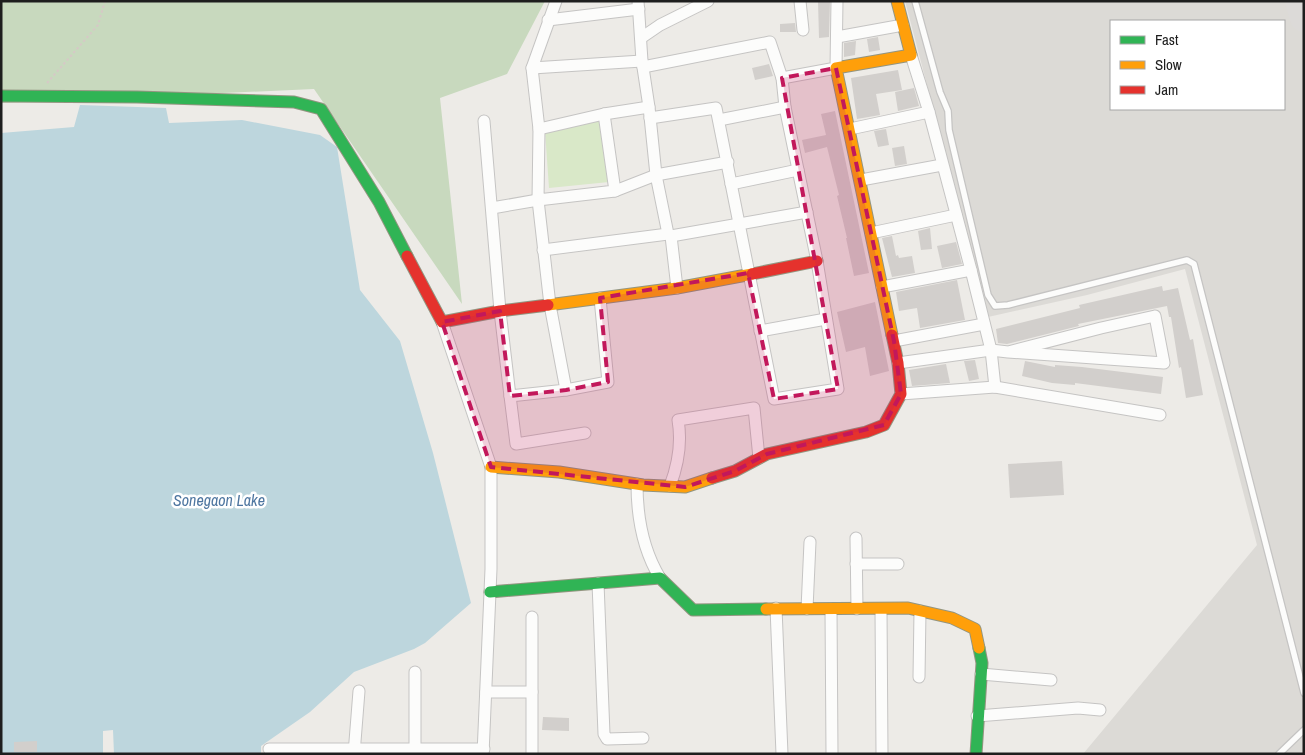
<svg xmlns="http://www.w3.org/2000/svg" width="1305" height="755" font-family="'Archivo Narrow',sans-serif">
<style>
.airport{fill:#dcdad6;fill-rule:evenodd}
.grass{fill:#d9e8c8}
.forest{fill:#c8d9be}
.water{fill:#bdd6dd}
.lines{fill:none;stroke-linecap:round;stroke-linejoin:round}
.taxiway{stroke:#dcdad8;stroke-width:28}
.building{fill:#d2cfcc}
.lane-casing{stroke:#c5c4c3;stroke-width:8}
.street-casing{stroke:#c5c4c3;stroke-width:13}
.fast-casing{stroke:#939580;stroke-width:13}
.slow-casing{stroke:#939580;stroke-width:13}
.jam-casing{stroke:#939580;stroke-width:13}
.path{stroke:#d6c9c6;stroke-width:2;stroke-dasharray:2.5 2.5;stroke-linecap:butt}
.lane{stroke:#fcfcfb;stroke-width:5.5}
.street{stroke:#fcfcfb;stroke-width:11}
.fast{stroke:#30b455;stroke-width:11}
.slow{stroke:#ff9f0a;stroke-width:11}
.jam{stroke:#e5322d;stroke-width:11}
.marked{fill:#c2185b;fill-opacity:0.2;stroke:#c2185b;stroke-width:4;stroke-dasharray:10 6;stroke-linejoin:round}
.labels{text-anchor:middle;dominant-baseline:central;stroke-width:5;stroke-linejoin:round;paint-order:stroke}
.water-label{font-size:16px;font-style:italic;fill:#4e76a0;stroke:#fff}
</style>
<rect width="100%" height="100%" fill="#edebe7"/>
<path class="airport" d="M905 1H1304V754H1083L1257 545 1185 269 1087 295 988 317ZM1111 21H1284V109H1111Z"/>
<polygon class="grass" points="600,121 609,182 549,188 545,131"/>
<polygon class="forest" points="1,1 545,1 507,74 440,98 462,304 314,89 1,103"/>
<polygon class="water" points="80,105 166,108 169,123 242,120 320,135 337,147 360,290 400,341 433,453 471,603 425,643 414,649 354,672 310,712 261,746 261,754 114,754 113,730 103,731 103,754 1,754 1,133 74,127"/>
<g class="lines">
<polyline class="taxiway" points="1299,1 1304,18"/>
</g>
<g class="building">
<polygon points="818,1 830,1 829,37 819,38"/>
<polygon points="795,23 796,32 780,32 780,24"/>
<polygon points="878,37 880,50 869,52 867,39"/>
<polygon points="856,41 855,55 844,57 844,43"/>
<polygon points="769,64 773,76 755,80 752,68"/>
<polygon points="898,70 902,90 876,94 880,115 857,119 851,78"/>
<polygon points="914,88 919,106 898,111 895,92"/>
<polygon points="835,111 869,273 854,276 846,238 847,238 837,196 839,195 827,147 805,153 802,140 826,135 821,114"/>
<polygon points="886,129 889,145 878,147 874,131"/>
<polygon points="904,146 907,164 895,166 892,148"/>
<polygon points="930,228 932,249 921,250 918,231"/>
<polygon points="892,236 896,256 898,255 899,258 912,256 915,273 892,277 882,238"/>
<polygon points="956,242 962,264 942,268 937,246"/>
<polygon points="957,280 965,320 920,328 917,308 899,311 896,292"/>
<polygon points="1162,286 1163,291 1178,288 1190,340 1193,339 1203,395 1186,398 1181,367 1179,368 1171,317 1169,317 1167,306 1078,324 1079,326 1007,344 998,343 996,329 1080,308 1079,305"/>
<polygon points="875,302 889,371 870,376 865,347 846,352 837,312"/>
<polygon points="975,360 979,379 969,381 964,361"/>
<polygon points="1025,361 1055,367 1055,365 1082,367 1163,377 1161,394 1075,383 1075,385 1052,383 1022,376"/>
<polygon points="946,364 950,383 912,386 909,370"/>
<polygon points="1062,461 1064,495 1010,498 1008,464"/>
<polygon points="543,717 569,718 569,731 542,730"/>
<polygon points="37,741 37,752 14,752 14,742"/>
</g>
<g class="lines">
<g class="lane-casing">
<g id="lane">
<polyline points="915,1 940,92 948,111 949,130 988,295 995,306 1008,305 1187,260 1194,264 1304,693"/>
<polyline points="1279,754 1304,730"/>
</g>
</g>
<g class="street-casing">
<g id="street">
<polyline points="556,1 532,68 539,129 538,200 615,191 604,114"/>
<polyline points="638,1 642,61 649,107 656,175 668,234 671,236 677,288"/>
<polyline points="800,1 803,30"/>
<polyline points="548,20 639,9"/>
<polyline points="837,37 903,25"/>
<polyline points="641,38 660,25 708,1"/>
<polyline points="643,67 770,42 782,78"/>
<polyline points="532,68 642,61"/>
<polyline points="650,118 716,108 774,399 838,389 817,261 785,107 782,78 836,68 837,1"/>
<polyline points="719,120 785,107"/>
<polyline points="484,121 500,311 510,396 566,390 550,305 538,200 492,208"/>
<polyline points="539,129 604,114 649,107"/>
<polyline points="850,129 929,112 911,55"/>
<polyline points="861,180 942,165"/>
<polyline points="731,184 798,170"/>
<polyline points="615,191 656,175 728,162"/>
<polyline points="871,233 956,215"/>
<polyline points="671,236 807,212"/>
<polyline points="543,250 668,234"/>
<polyline points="971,270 991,350 995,387"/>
<polyline points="882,287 971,270 929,112"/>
<polyline points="442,322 491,467 491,569 483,754"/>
<polyline points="760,331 826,319"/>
<polyline points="894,341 984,324"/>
<polyline points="898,363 991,350 1008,352 1164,363 1155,316 1101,328 1008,352"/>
<polyline points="566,390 608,382 600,298"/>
<polyline points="901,394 995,387 1160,415"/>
<polyline points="510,396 516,444 585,433"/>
<path d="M637 484C637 516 643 550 660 578"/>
<path d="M670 486C678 465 682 443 678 420L754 408 759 458"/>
<polyline points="856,538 857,609"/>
<polyline points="856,564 898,564"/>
<polyline points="598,583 604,734 607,739 643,738"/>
<polyline points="776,608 782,754"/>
<polyline points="807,609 810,542"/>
<polyline points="831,609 832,754"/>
<polyline points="881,609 882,754"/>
<polyline points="532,617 532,754"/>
<polyline points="981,674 1051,680"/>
<polyline points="919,677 920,611"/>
<polyline points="486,692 532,692"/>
<polyline points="977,716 1078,708 1100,710"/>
<polyline points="269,749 484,749"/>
<polyline points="354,754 359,691"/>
<polyline points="415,754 415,672"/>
</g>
</g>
<g class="fast-casing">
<g id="fast">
<polyline points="1,96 137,97 294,102 321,109 379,202 407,256"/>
<polyline points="490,592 660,578 693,610 766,609"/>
<polyline points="976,754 982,663 979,648"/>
</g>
</g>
<g class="slow-casing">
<g id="slow">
<polyline points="548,305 677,288 752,274"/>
<polyline points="892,335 836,68 911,55 897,1"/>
<polyline points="491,467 559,472 643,485 685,487 712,478"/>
<polyline points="766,609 908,608 952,618 975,629 979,648"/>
</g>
</g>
<g class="jam-casing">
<g id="jam">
<polyline points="407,256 442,322 500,311 548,305"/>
<polyline points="752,274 817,261"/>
<polyline points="712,478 735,471 767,454 866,432 884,425 901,394 898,363 892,335"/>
</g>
</g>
<polyline class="path" points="47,83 98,25 105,1"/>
<use href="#lane" class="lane"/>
<use href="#street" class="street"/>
<use href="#fast" class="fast"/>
<use href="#slow" class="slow"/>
<use href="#jam" class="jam"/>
</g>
<path class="marked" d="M836 68 894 341 901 394 884 425 767 454 735 471 685 487 491 467 442 322 500 311 510 396 566 390 608 382 600 298 748 273 774 399 838 389 782 78Z"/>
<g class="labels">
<g class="water-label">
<text x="219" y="500">Sonegaon Lake</text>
</g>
</g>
<rect width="1305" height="755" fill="none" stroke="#1e1e1e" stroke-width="5"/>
<rect x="1110" y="20" width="175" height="90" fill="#ffffff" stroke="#a5a5a5"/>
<rect x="1120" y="36" width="25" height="8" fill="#30b455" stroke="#a5a5a5"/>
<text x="1155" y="45" font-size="15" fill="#1e1e1e">Fast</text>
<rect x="1120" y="61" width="25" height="8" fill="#ff9f0a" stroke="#a5a5a5"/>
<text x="1155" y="70" font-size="15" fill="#1e1e1e">Slow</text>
<rect x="1120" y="86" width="25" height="8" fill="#e5322d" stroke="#a5a5a5"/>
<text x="1155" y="95" font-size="15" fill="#1e1e1e">Jam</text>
</svg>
